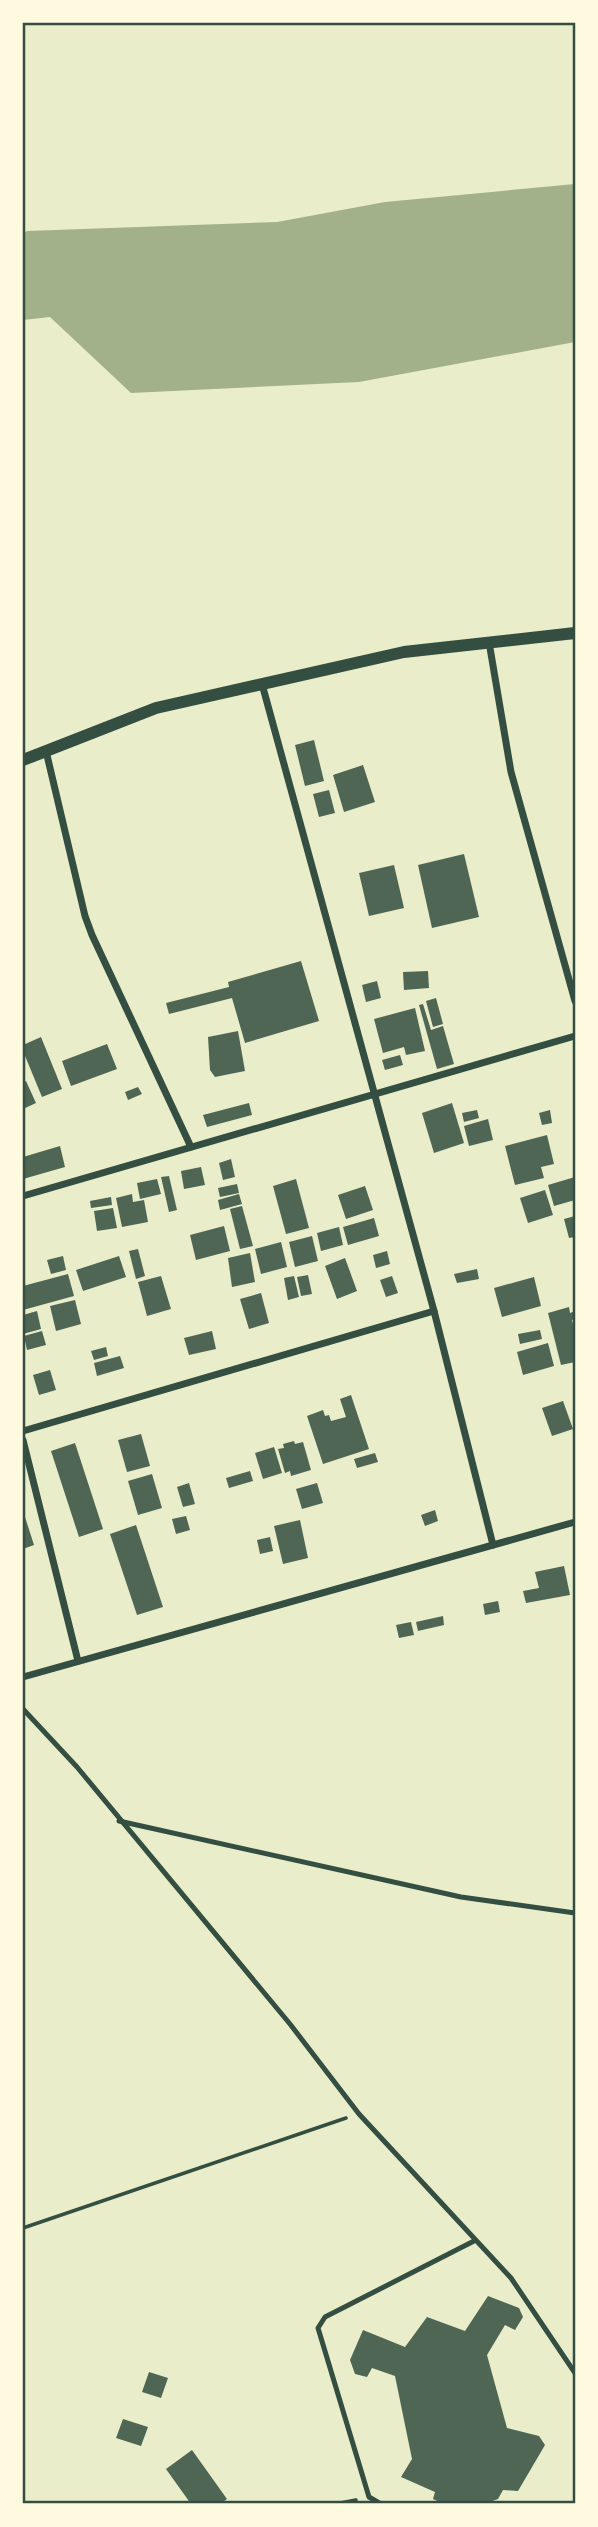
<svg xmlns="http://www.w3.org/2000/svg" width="598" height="2527" font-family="'Archivo Narrow',sans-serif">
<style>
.water{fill:#a3b18a}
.building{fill:#4f6655}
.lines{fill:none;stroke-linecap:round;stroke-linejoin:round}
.path{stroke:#344e41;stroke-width:3.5}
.service{stroke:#344e41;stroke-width:5}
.minor{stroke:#344e41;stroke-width:7}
.tertiary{stroke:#344e41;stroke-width:12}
.neatline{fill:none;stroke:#344e41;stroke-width:2.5}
</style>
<rect width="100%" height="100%" fill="#e9edc9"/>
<polygon class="water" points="575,184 575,342 359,382 131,393 50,317 23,320 23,234 27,231 277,222 385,202"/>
<g class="building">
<polygon points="314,740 324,781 305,786 295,745"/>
<polygon points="363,765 375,802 344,812 333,775"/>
<polygon points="329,790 335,813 319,817 313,794"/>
<polygon points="464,854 479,917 432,928 418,865"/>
<polygon points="394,865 404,908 369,916 359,873"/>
<polygon points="301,961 319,1021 245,1043 232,998 169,1014 166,1003 229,987 228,982"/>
<polygon points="428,971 429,988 404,990 403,972"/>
<polygon points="377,981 381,998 366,1002 362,985"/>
<polygon points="436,998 443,1024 433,1027 426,1001"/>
<polygon points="423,1004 431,1030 443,1026 454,1064 437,1069 419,1005"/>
<polygon points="415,1008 425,1051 406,1055 404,1047 383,1053 374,1019"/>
<polygon points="238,1031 245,1071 215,1077 210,1070 208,1037"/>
<polygon points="41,1037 62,1089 42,1097 23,1051 23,1045"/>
<polygon points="107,1044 117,1069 71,1086 62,1061"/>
<polygon points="400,1055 403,1065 385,1070 382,1060"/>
<polygon points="26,1081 36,1103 23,1109 23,1083"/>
<polygon points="138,1087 142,1094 128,1100 125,1092"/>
<polygon points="249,1103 252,1115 207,1127 203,1115"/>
<polygon points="452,1103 464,1143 434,1153 422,1113"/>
<polygon points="477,1110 479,1118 464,1122 462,1113"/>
<polygon points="550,1110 552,1123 542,1125 539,1113"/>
<polygon points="488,1119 493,1140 469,1146 464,1126"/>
<polygon points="547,1135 554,1164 541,1167 544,1178 515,1185 505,1146"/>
<polygon points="60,1146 65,1167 23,1179 23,1157"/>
<polygon points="231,1159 235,1177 223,1180 219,1163"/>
<polygon points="201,1167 205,1185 184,1189 181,1171"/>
<polygon points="169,1176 177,1210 169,1212 161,1177"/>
<polygon points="575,1177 575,1200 554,1206 548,1185"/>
<polygon points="157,1179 161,1194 140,1199 137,1183"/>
<polygon points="296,1179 309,1228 286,1234 273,1186"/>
<polygon points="237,1184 239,1193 220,1197 218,1188"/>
<polygon points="365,1186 373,1210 346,1219 338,1195"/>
<polygon points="545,1190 553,1215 528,1223 520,1198"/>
<polygon points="132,1194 133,1202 144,1200 148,1222 122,1227 116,1198"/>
<polygon points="239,1194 242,1204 220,1210 218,1200"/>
<polygon points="111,1197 112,1205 91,1208 90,1201"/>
<polygon points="242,1206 253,1246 240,1249 230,1209"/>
<polygon points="113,1208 117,1228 97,1231 94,1211"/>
<polygon points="575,1216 575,1237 569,1238 564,1219"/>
<polygon points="374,1218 379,1236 348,1245 343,1227"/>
<polygon points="224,1226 230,1251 196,1260 190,1235"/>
<polygon points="339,1227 343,1245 321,1251 317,1233"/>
<polygon points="312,1236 318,1261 295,1267 289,1242"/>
<polygon points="281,1242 287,1267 261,1274 255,1249"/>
<polygon points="138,1249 145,1276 136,1279 129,1251"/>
<polygon points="387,1251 390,1264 376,1268 373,1255"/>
<polygon points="250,1253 255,1282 232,1287 228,1258"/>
<polygon points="63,1256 66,1270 51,1274 47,1260"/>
<polygon points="119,1256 126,1277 83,1291 76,1270"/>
<polygon points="345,1258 357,1291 337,1299 325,1266"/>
<polygon points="477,1269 479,1279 457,1283 454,1274"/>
<polygon points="68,1274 74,1296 23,1310 23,1286"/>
<polygon points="308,1275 312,1294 301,1296 297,1277"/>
<polygon points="161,1276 171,1309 147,1316 138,1282"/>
<polygon points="294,1276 299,1297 288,1300 284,1278"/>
<polygon points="392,1276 398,1293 386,1297 380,1280"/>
<polygon points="534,1277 541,1306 502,1317 494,1288"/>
<polygon points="261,1293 269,1323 249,1329 240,1299"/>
<polygon points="75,1300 81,1324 56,1331 50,1306"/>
<polygon points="569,1307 570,1313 575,1311 575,1319 572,1320 573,1324 575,1324 575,1362 561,1365 548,1313"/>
<polygon points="37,1311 41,1329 23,1334 23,1315"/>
<polygon points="540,1330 542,1339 520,1344 518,1334"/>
<polygon points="42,1331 46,1345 27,1350 24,1336"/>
<polygon points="212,1331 216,1349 189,1355 184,1338"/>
<polygon points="548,1343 554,1366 523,1375 517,1352"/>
<polygon points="106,1347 108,1356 94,1360 91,1351"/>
<polygon points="120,1356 124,1368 97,1376 94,1363"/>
<polygon points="50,1370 56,1390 39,1395 33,1375"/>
<polygon points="351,1395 369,1449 323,1464 307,1416 323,1410 325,1416 329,1415 331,1421 346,1417 340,1399"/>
<polygon points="563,1401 573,1429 552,1436 542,1408"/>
<polygon points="141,1434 150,1466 127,1472 118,1440"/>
<polygon points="294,1441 295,1444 303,1442 311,1470 291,1476 290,1471 285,1473 278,1449 284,1448 283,1444"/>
<polygon points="75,1443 103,1529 79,1537 51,1451"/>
<polygon points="274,1447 282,1473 263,1479 255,1453"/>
<polygon points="375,1453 378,1462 357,1468 354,1459"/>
<polygon points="250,1471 253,1481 229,1488 226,1478"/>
<polygon points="152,1474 162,1508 138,1515 128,1481"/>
<polygon points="189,1483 195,1504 183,1507 177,1487"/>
<polygon points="317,1483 323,1503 302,1509 296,1489"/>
<polygon points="435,1510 438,1521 425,1526 421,1515"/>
<polygon points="186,1516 190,1530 176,1534 172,1519"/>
<polygon points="23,1517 25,1517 34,1545 23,1549"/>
<polygon points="300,1520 308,1558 283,1564 274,1526"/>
<polygon points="136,1525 163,1607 137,1615 110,1534"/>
<polygon points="270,1537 273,1551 260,1554 257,1540"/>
<polygon points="564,1566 570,1595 526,1603 523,1591 539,1588 535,1572"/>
<polygon points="498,1601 500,1612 485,1615 483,1604"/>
<polygon points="443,1616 444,1625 418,1631 416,1622"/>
<polygon points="411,1622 414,1635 399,1638 396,1625"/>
<polygon points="488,2296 519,2308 523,2317 515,2330 505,2325 487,2355 507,2428 539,2436 545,2445 518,2491 503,2490 498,2499 484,2504 462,2504 456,2501 453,2504 444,2504 433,2499 435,2492 401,2477 412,2459 395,2376 372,2368 367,2377 355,2374 350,2360 363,2330 405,2347 427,2317 465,2331"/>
<polygon points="149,2372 168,2378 161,2398 142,2392"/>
<polygon points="123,2419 148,2427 141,2446 116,2438"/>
<polygon points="192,2450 227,2499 220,2504 191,2504 166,2469"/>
</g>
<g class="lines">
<g class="path">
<polyline points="23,2228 346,2118"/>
<polyline points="335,2504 356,2500"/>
</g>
<g class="service">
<polyline points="23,1709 77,1767 290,2024 359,2114 511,2278 575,2373"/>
<polyline points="119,1821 461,1897 575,1913"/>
<polyline points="381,2504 369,2497 318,2328 325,2317 474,2241"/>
</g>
<g class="minor">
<polyline points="489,642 511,772 575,1001"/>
<polyline points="262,684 434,1311 493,1545"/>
<polyline points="46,751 85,916 92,935 191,1147"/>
<polyline points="23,1196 575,1036"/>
<polyline points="23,1431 434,1311"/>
<polyline points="23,1440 78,1661"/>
<polyline points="23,1677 575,1522"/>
</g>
<polyline class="tertiary" points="23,760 156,708 404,652 575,633"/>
</g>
<rect width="598" height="2527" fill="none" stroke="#fefae0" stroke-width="49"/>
<rect x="24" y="24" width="550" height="2478" class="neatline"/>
</svg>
